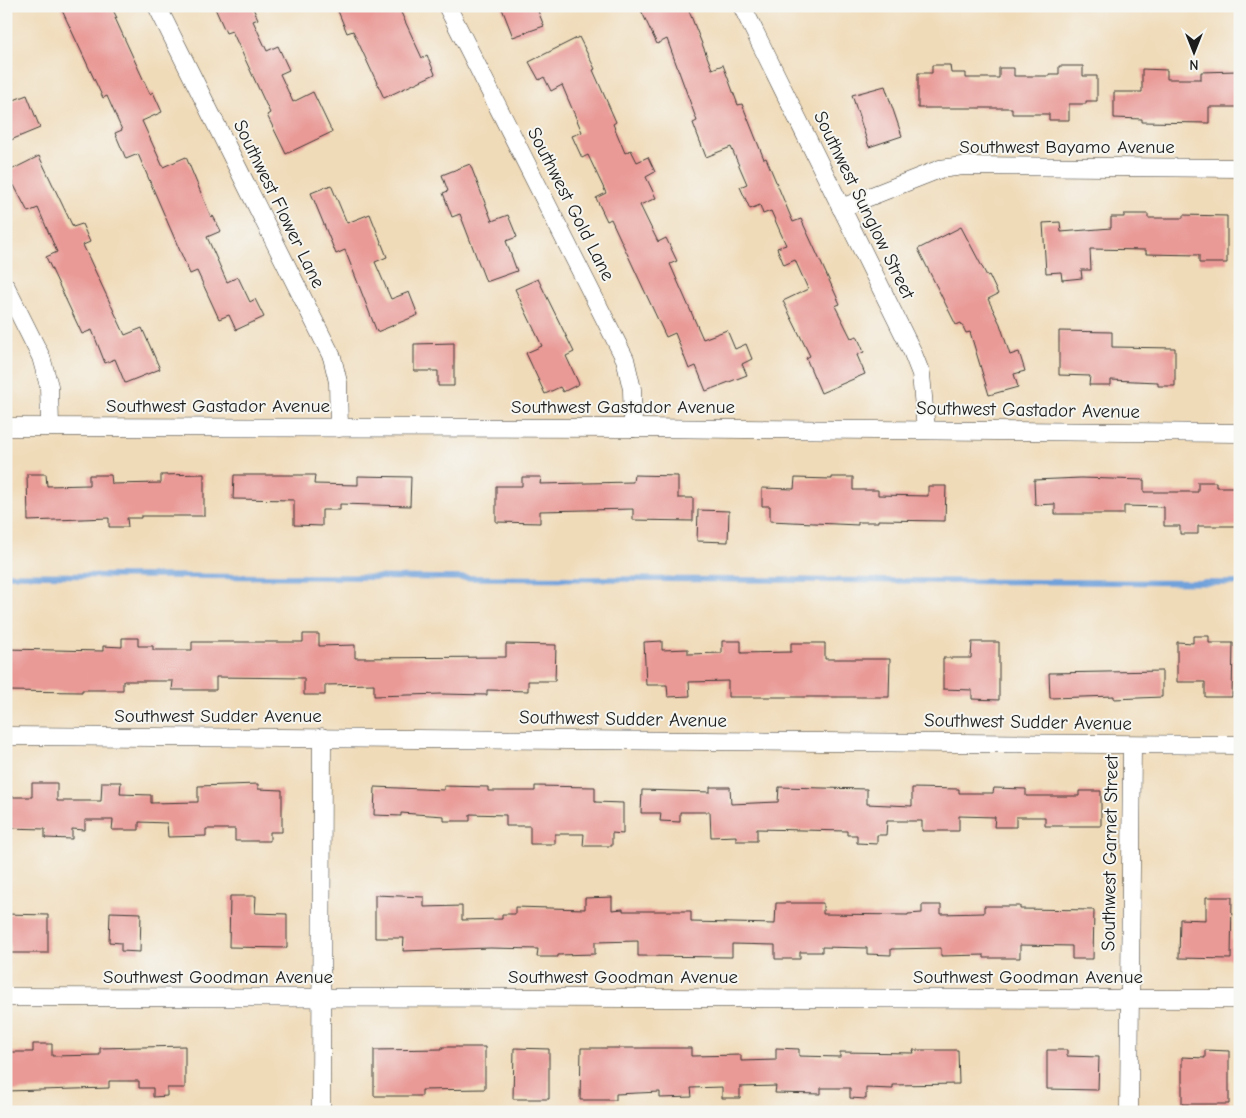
<svg xmlns="http://www.w3.org/2000/svg" width="1246" height="1118" font-family="'Comic Neue',sans-serif">
<style>
.lines{fill:none;stroke-linecap:round;stroke-linejoin:round}
.stream{stroke:#6fa1da;stroke-width:5.5}
.building{fill:#e99a96}
.minor-casing{stroke:#3c3934;stroke-width:19}
.minor{stroke:#fff;stroke-width:18}
.labels{text-anchor:middle;dominant-baseline:central;stroke-width:4;stroke-linejoin:round;paint-order:stroke}
.street-label{font-size:19px;fill:#1c1c1c;stroke:#f6f6f2}
</style>
<rect width="100%" height="100%" fill="#f6f6f2"/>
<filter id="ink" filterUnits="userSpaceOnUse"><feTurbulence type="fractalNoise" baseFrequency=".02" numOctaves="2"/><feDisplacementMap in="SourceGraphic" scale="10" xChannelSelector="R" yChannelSelector="G"/><feConvolveMatrix kernelMatrix="1 2 1 2 8 2 1 2 1" color-interpolation-filters="sRGB"/></filter>
<filter id="wash" filterUnits="userSpaceOnUse"><feTurbulence type="fractalNoise" baseFrequency=".0096" numOctaves="4" result="noise"/><feDisplacementMap in="SourceGraphic" scale="20" xChannelSelector="R" yChannelSelector="G"/><feGaussianBlur stdDeviation="1.12" result="paint"/><feColorMatrix in="noise" values="0 0 0 0 0 0 0 0 0 0 0 0 0 0 0 0 0 1.4 0 .05"/><feComposite in="paint" operator="in"/></filter>
<g filter="url(#wash)">
<rect width="100%" height="100%" fill="#f0dbb9"/>
<g class="lines">
<polyline class="stream" points="6,575 1240,583"/>
</g>
<g id="blocks">
<g class="building">
<polygon points="60,6 111,6 117,18 115,18 150,94 153,92 162,112 142,121 163,167 186,157 211,217 213,216 221,231 207,237 227,282 238,277 250,302 255,299 264,317 236,330 229,315 219,319 197,271 190,274 138,154 126,159 115,133 122,130 107,96 103,98"/>
<polygon points="214,6 252,6 258,19 253,21 267,51 278,46 289,70 280,74 293,102 313,92 332,132 286,154 267,115 270,113 232,31 226,33"/>
<polygon points="336,6 398,6 422,58 427,55 435,74 384,98 353,31 347,33"/>
<polygon points="501,6 536,6 544,26 513,37"/>
<polygon points="639,6 687,6 712,69 723,65 738,105 742,104 764,159 766,158 793,222 801,219 840,304 835,306 851,338 857,336 864,352 857,355 865,374 821,393 806,358 810,356 783,301 808,289 795,260 784,265 777,248 786,245 771,211 763,214 760,205 750,209 740,187 747,184 731,147 706,157 693,123 697,121 667,39 657,44"/>
<polygon points="579,37 595,69 593,70 616,122 613,124 625,153 631,150 637,162 648,157 655,172 646,177 656,198 640,205 658,242 666,238 677,261 670,264 703,339 727,330 735,349 746,344 752,359 742,364 747,375 706,391 696,366 689,369 675,333 666,337 611,219 607,221 596,198 606,193 588,155 582,158 572,136 582,132 562,85 551,91 544,77 539,80 529,62"/>
<polygon points="932,65 950,65 951,73 966,73 966,78 999,78 999,68 1014,68 1014,76 1049,76 1049,74 1059,74 1059,66 1083,66 1083,76 1097,76 1097,101 1086,101 1086,104 1069,104 1069,120 1049,120 1049,114 1012,114 1012,108 918,108 918,73 932,73"/>
<polygon points="1142,69 1167,70 1167,79 1201,79 1201,72 1237,71 1238,107 1209,107 1209,123 1142,122 1142,119 1114,118 1114,92 1142,92"/>
<polygon points="885,86 902,136 869,147 852,95"/>
<polygon points="27,95 40,128 6,142 6,103"/>
<polygon points="39,156 73,227 82,224 90,242 83,245 125,335 142,328 160,369 125,383 115,359 105,363 92,330 82,334 46,257 57,252 38,208 28,212 7,172"/>
<polygon points="470,164 492,221 508,215 517,237 506,241 517,271 486,282 460,214 452,217 443,193 448,191 442,175"/>
<polygon points="331,185 347,223 370,214 387,257 375,262 391,299 409,292 418,315 377,332 345,250 336,254 311,193"/>
<polygon points="1124,214 1148,214 1148,218 1183,218 1183,215 1227,216 1227,263 1199,263 1199,255 1146,254 1146,250 1090,249 1091,270 1081,270 1082,278 1062,280 1061,272 1046,273 1043,223 1060,222 1061,232 1111,228 1111,217 1124,217"/>
<polygon points="961,227 987,276 989,275 998,294 988,299 1000,324 1010,355 1019,352 1025,371 1014,374 1018,387 989,395 970,332 966,333 961,323 956,325 918,249"/>
<polygon points="538,279 574,352 566,356 579,384 563,392 560,387 545,394 526,353 542,346 515,289"/>
<polygon points="1059,331 1112,332 1112,347 1175,348 1175,386 1158,386 1158,382 1111,380 1111,385 1089,385 1090,376 1059,375"/>
<polygon points="454,343 454,386 438,386 438,371 414,371 414,344"/>
<polygon points="27,474 46,474 47,486 89,485 89,475 111,475 112,484 161,483 161,475 204,474 204,516 141,516 141,518 127,518 128,527 109,527 109,518 28,521"/>
<polygon points="234,475 315,475 314,484 358,485 358,476 411,477 410,506 340,504 340,510 322,510 322,526 294,525 294,500 233,499"/>
<polygon points="634,475 678,476 678,498 693,498 693,521 633,520 633,509 540,511 540,523 496,522 496,486 522,486 522,477 541,477 540,484 633,482"/>
<polygon points="832,477 853,477 853,490 878,490 878,495 928,496 928,486 946,486 945,521 878,520 878,522 858,522 858,525 770,521 770,506 762,506 762,488 794,489 795,478 832,479"/>
<polygon points="1081,478 1144,480 1144,492 1198,492 1198,482 1216,482 1216,487 1240,487 1240,526 1198,526 1198,534 1180,534 1180,526 1164,526 1164,507 1124,506 1124,514 1055,514 1055,504 1035,505 1034,480"/>
<polygon points="698,510 729,511 728,542 697,541"/>
<polygon points="303,634 319,634 319,646 355,645 355,658 506,657 506,644 556,645 555,681 528,681 528,691 487,690 487,695 442,694 374,696 374,684 325,685 325,695 304,695 304,678 216,677 216,690 172,690 173,681 123,681 123,690 82,690 82,692 6,691 6,649 103,651 103,646 122,647 122,638 138,638 138,646 153,646 153,650 192,650 192,642 303,642"/>
<polygon points="1193,636 1209,636 1209,643 1233,643 1232,697 1205,697 1205,682 1177,682 1177,642 1193,643"/>
<polygon points="662,641 662,650 688,649 688,654 722,653 722,641 741,641 741,653 791,652 791,643 825,643 825,659 890,659 889,697 728,697 728,681 689,682 690,696 668,697 667,685 646,685 644,642"/>
<polygon points="972,642 999,642 999,700 972,699 972,690 943,689 943,658 971,658"/>
<polygon points="1162,671 1162,697 1114,699 1114,696 1050,698 1049,673"/>
<polygon points="102,782 121,782 120,794 151,795 151,803 198,802 198,786 258,784 258,789 282,790 282,832 270,832 270,841 235,841 235,829 206,829 206,836 168,837 167,823 139,822 139,830 112,830 113,820 85,820 85,830 72,829 72,839 45,838 45,829 6,828 6,797 32,797 32,783 57,783 57,801 101,801"/>
<polygon points="444,786 488,787 488,791 535,791 535,786 595,787 595,802 623,803 623,834 612,833 612,846 583,846 584,834 555,834 555,844 530,844 530,826 506,826 506,815 470,814 470,821 444,821 444,816 401,813 401,816 374,815 375,787 444,790"/>
<polygon points="710,787 730,787 731,804 778,802 779,787 867,789 867,804 912,806 912,788 959,789 959,793 993,793 994,788 1026,789 1026,796 1079,796 1079,791 1101,791 1101,826 1045,826 1045,817 1016,817 1016,827 994,827 995,817 959,816 959,831 922,831 922,821 887,821 886,835 877,835 877,844 857,843 857,835 847,835 847,831 757,829 757,841 736,841 736,836 711,837 710,812 680,812 680,822 660,821 661,813 641,813 642,790 710,792"/>
<polygon points="375,895 424,897 424,907 462,906 462,920 502,919 502,914 515,914 515,907 585,909 585,898 612,897 612,910 623,909 623,911 691,911 691,922 775,924 776,903 823,903 823,914 908,915 908,914 922,913 922,905 941,905 941,914 984,913 984,906 1020,906 1020,909 1094,910 1093,959 1072,959 1072,946 1020,945 1020,958 984,958 984,955 941,956 941,948 891,949 891,955 867,954 867,948 822,947 822,952 800,952 800,959 775,959 775,945 732,944 732,957 638,956 638,941 595,942 595,954 558,955 558,957 537,957 538,949 490,948 403,951 404,938 375,938"/>
<polygon points="230,896 256,896 255,913 287,914 287,948 229,947"/>
<polygon points="1206,897 1232,897 1231,959 1179,958 1180,919 1206,920"/>
<polygon points="110,912 141,913 140,952 121,951 121,943 109,942"/>
<polygon points="6,914 48,915 48,953 10,953 10,943 6,943"/>
<polygon points="33,1044 52,1044 52,1056 100,1055 100,1048 185,1046 185,1088 167,1088 167,1096 153,1097 153,1088 139,1088 139,1081 109,1081 109,1088 6,1091 6,1052 33,1052"/>
<polygon points="442,1047 485,1047 485,1089 422,1090 422,1096 374,1096 374,1050 442,1049"/>
<polygon points="514,1048 549,1049 549,1099 513,1099"/>
<polygon points="581,1048 691,1048 691,1056 741,1055 741,1061 776,1060 776,1048 799,1049 799,1056 840,1057 840,1052 914,1053 913,1050 958,1050 959,1084 893,1085 893,1089 866,1088 866,1099 850,1098 850,1088 821,1088 821,1094 775,1093 776,1086 740,1087 740,1098 722,1098 722,1087 691,1088 692,1097 660,1098 660,1092 616,1094 616,1100 580,1100"/>
<polygon points="1047,1050 1067,1050 1067,1056 1099,1057 1098,1090 1047,1089"/>
<polygon points="1205,1050 1229,1051 1229,1104 1182,1104 1182,1057 1205,1058"/>
</g>
</g>
</g>
<g filter="url(#ink)">
<use href="#blocks" fill-opacity="0" stroke="#3c3934" stroke-width="1"/>
<g class="lines">
<g class="minor-casing">
<g id="minor">
<polyline points="157,6 332,357 338,382 339,428"/>
<polyline points="447,6 625,359 632,389 633,428"/>
<polyline points="742,6 912,351 921,374 926,430"/>
<polyline points="841,208 940,169 963,166 1240,168"/>
<polyline points="6,287 41,357 49,386 50,426"/>
<polyline points="6,427 633,428 1240,433"/>
<polyline points="6,736 1240,745"/>
<polyline points="6,997 1240,999"/>
<polyline points="321,1112 322,737"/>
<polyline points="1129,1112 1132,745"/>
</g>
</g>
<use href="#minor" class="minor"/>
</g>
</g>
<g class="labels">
<g class="street-label">
<text x="1067" y="147">Southwest Bayamo Avenue</text>
<text transform="translate(279 204) rotate(64)">Southwest Flower Lane</text>
<text transform="translate(571 204) rotate(63)">Southwest Gold Lane</text>
<text transform="translate(864 205) rotate(64)">Southwest Sunglow Street</text>
<text x="218" y="406">Southwest Gastador Avenue</text>
<text x="623" y="407">Southwest Gastador Avenue</text>
<text transform="translate(1028 410) rotate(1)">Southwest Gastador Avenue</text>
<text x="218" y="716">Southwest Sudder Avenue</text>
<text transform="translate(623 719) rotate(1)">Southwest Sudder Avenue</text>
<text transform="translate(1028 722) rotate(1)">Southwest Sudder Avenue</text>
<text transform="translate(1110 853) rotate(-89)">Southwest Garnet Street</text>
<text x="218" y="977">Southwest Goodman Avenue</text>
<text x="623" y="977">Southwest Goodman Avenue</text>
<text x="1028" y="977">Southwest Goodman Avenue</text>
</g>
</g>
<rect width="1246" height="1118" fill="none" stroke="#f6f6f2" stroke-width="25"/>
<g transform="translate(1194 52) rotate(180)" stroke="#f6f6f2" stroke-width="4" paint-order="stroke">
<path d="M0-4L9 19L0 12L-9 19Z" fill="#1c1c1c"/>
<text y="-8" font-size="14" font-weight="bold" text-anchor="middle" fill="#1c1c1c">N</text>
</g>
</svg>
